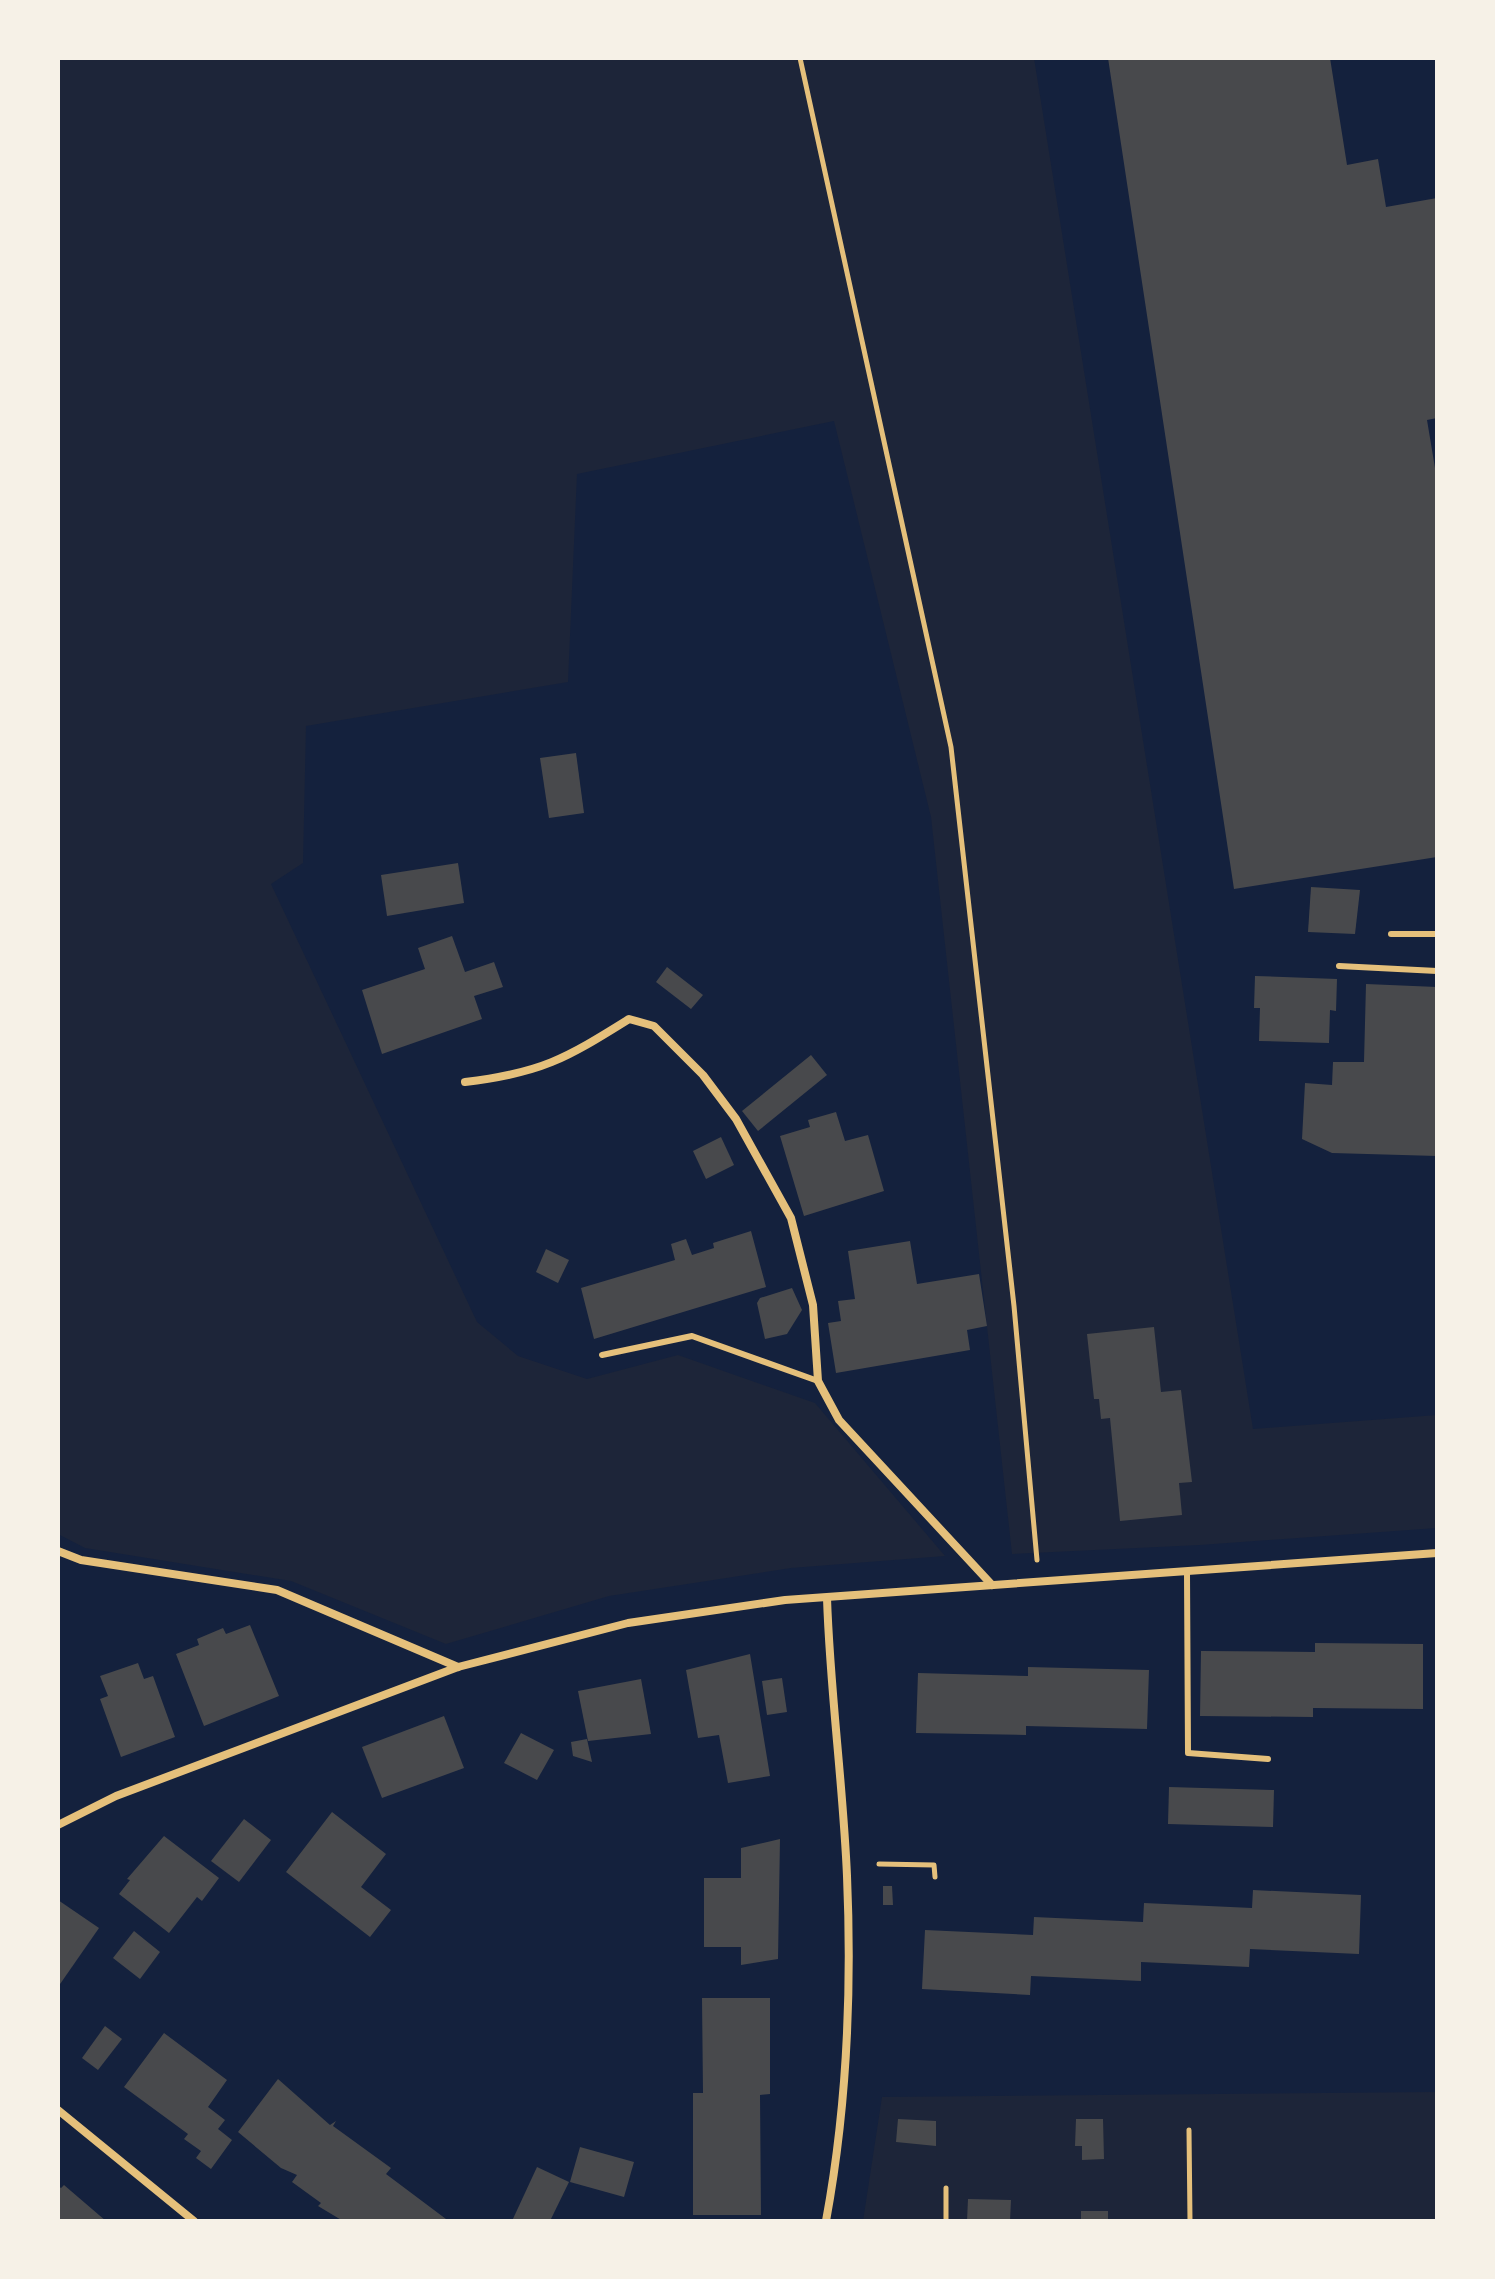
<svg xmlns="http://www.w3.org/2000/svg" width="1495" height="2279" font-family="'Golos Text',sans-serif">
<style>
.green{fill:#1d2539}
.building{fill:#48494c}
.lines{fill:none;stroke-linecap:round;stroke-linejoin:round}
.path{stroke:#e5c07b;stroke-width:5}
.service{stroke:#e5c07b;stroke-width:6}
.minor{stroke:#e5c07b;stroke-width:8}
</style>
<rect width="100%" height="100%" fill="#14213d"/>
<g class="green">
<polygon points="58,58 1034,58 1253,1429 1437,1415 1437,1528 1200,1545 1012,1554 931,817 834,421 577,474 568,682 306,726 303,863 271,884 477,1322 518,1356 587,1379 678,1355 815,1403 945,1556 791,1568 609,1596 446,1644 291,1581 85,1548 58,1534"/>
<polygon points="1437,2092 1437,2221 863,2221 882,2097"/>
</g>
<g class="building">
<polygon points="1108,58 1330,58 1347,165 1378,159 1386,207 1437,198 1437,418 1427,420 1437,480 1437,857 1234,889"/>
<polygon points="576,753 584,813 549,818 540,758"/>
<polygon points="458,863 464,903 387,916 381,875"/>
<polygon points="1311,887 1360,890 1355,934 1308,932"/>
<polygon points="452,936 465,972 494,962 503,987 474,996 482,1019 382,1054 362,990 425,969 418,948"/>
<polygon points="667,967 703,995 691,1009 656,982"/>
<polygon points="1255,976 1337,979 1336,1011 1330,1010 1329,1043 1259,1041 1260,1008 1254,1008"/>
<polygon points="1366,984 1437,987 1437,1156 1332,1153 1302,1139 1305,1083 1332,1085 1333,1062 1364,1062"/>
<polygon points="811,1055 827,1075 758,1131 742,1111"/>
<polygon points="836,1112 845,1141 868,1135 884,1191 804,1216 780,1136 810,1127 808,1120"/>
<polygon points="721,1137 734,1165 706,1179 693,1151"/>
<polygon points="751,1231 766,1287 594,1339 581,1288 675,1260 671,1244 686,1239 692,1255 714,1248 713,1243"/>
<polygon points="910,1241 917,1284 979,1274 987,1326 967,1330 970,1350 836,1373 828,1323 841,1321 838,1301 855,1299 848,1251"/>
<polygon points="546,1249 569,1260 558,1283 536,1272"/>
<polygon points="792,1288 802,1310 787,1334 765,1339 757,1303 760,1298"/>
<polygon points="1154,1327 1161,1392 1181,1390 1192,1482 1179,1483 1182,1515 1120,1521 1110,1418 1101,1419 1099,1399 1094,1399 1087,1334"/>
<polygon points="250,1625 279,1696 204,1726 176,1654 199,1645 197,1639 223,1628 226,1634"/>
<polygon points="1315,1643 1423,1644 1423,1709 1313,1708 1313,1717 1200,1716 1201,1651 1315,1652"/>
<polygon points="750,1654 770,1776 728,1783 719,1735 698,1738 686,1670"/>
<polygon points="138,1663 144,1679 153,1676 175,1737 121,1757 100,1699 108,1696 100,1676"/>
<polygon points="1028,1667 1149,1670 1147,1729 1026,1726 1026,1735 916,1733 918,1673 1028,1676"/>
<polygon points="782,1678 787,1712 767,1715 762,1681"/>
<polygon points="641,1679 651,1734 588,1741 578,1691"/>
<polygon points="444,1716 464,1768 382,1798 362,1747"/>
<polygon points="521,1733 554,1750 537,1780 504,1763"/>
<polygon points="587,1739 592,1762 573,1756 571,1742"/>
<polygon points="1169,1787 1274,1790 1273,1827 1168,1824"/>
<polygon points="332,1812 386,1854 361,1887 391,1910 370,1937 286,1872"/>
<polygon points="244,1819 271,1840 239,1882 211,1861"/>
<polygon points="164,1836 219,1878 202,1901 197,1897 169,1933 119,1894 130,1880 127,1879"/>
<polygon points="780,1839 778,1959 741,1965 741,1947 704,1947 704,1878 741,1878 741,1848"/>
<polygon points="883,1886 892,1886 893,1905 883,1905"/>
<polygon points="1253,1890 1361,1895 1359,1954 1250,1949 1249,1967 1141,1962 1141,1981 1031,1976 1030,1995 922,1989 925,1930 1033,1935 1034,1917 1143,1922 1144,1903 1252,1908"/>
<polygon points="58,1900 99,1928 58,1987"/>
<polygon points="134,1931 160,1952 140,1979 113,1958"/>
<polygon points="702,1998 770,1998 770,2094 760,2095 761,2215 693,2215 693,2093 703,2093"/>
<polygon points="105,2026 122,2039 98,2070 82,2058"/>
<polygon points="164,2033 227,2080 208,2107 225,2120 218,2129 232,2140 211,2169 196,2158 201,2151 184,2139 188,2134 124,2087"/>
<polygon points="278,2079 330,2125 336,2121 333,2126 391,2168 386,2174 446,2219 444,2221 343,2221 318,2206 321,2203 292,2182 297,2175 281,2168 238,2132"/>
<polygon points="898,2119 936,2121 936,2146 896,2142"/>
<polygon points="1076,2119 1103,2119 1104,2159 1082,2160 1082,2146 1075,2146"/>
<polygon points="580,2147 634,2162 624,2197 570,2182"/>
<polygon points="537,2167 569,2182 550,2221 512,2221"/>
<polygon points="64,2185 106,2221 58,2221 58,2186 61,2188"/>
<polygon points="968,2199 1011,2200 1010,2221 967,2221"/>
<rect x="1081" y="2211" width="27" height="10"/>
</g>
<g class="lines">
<g class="path">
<polyline points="800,58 951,747 1014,1306 1037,1560"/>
<polyline points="879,1864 934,1865 935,1877"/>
<polyline points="1189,2130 1190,2221"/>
<polyline points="946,2188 946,2221"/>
</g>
<g class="service">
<polyline points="1391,934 1437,934"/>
<polyline points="1339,966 1437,971"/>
<polyline points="602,1355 692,1336 818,1381"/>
<polyline points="1187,1574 1188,1753 1268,1759"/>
</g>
<g class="minor">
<path d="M465 1082C541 1073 565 1059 629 1019L654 1026 703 1075 736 1119 791 1218 813 1305 818 1381 839 1420 992 1585"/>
<polyline points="58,1551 81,1560 277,1590 458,1667"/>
<polyline points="58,1825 116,1796 458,1667 628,1623 785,1600 1437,1553"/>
<polyline points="58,2110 194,2221"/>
<path d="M826 2221C847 2107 852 1992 847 1876 843 1783 830 1691 827 1598"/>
</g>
</g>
<rect width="1495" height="2279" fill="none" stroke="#f6f1e7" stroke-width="120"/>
</svg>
